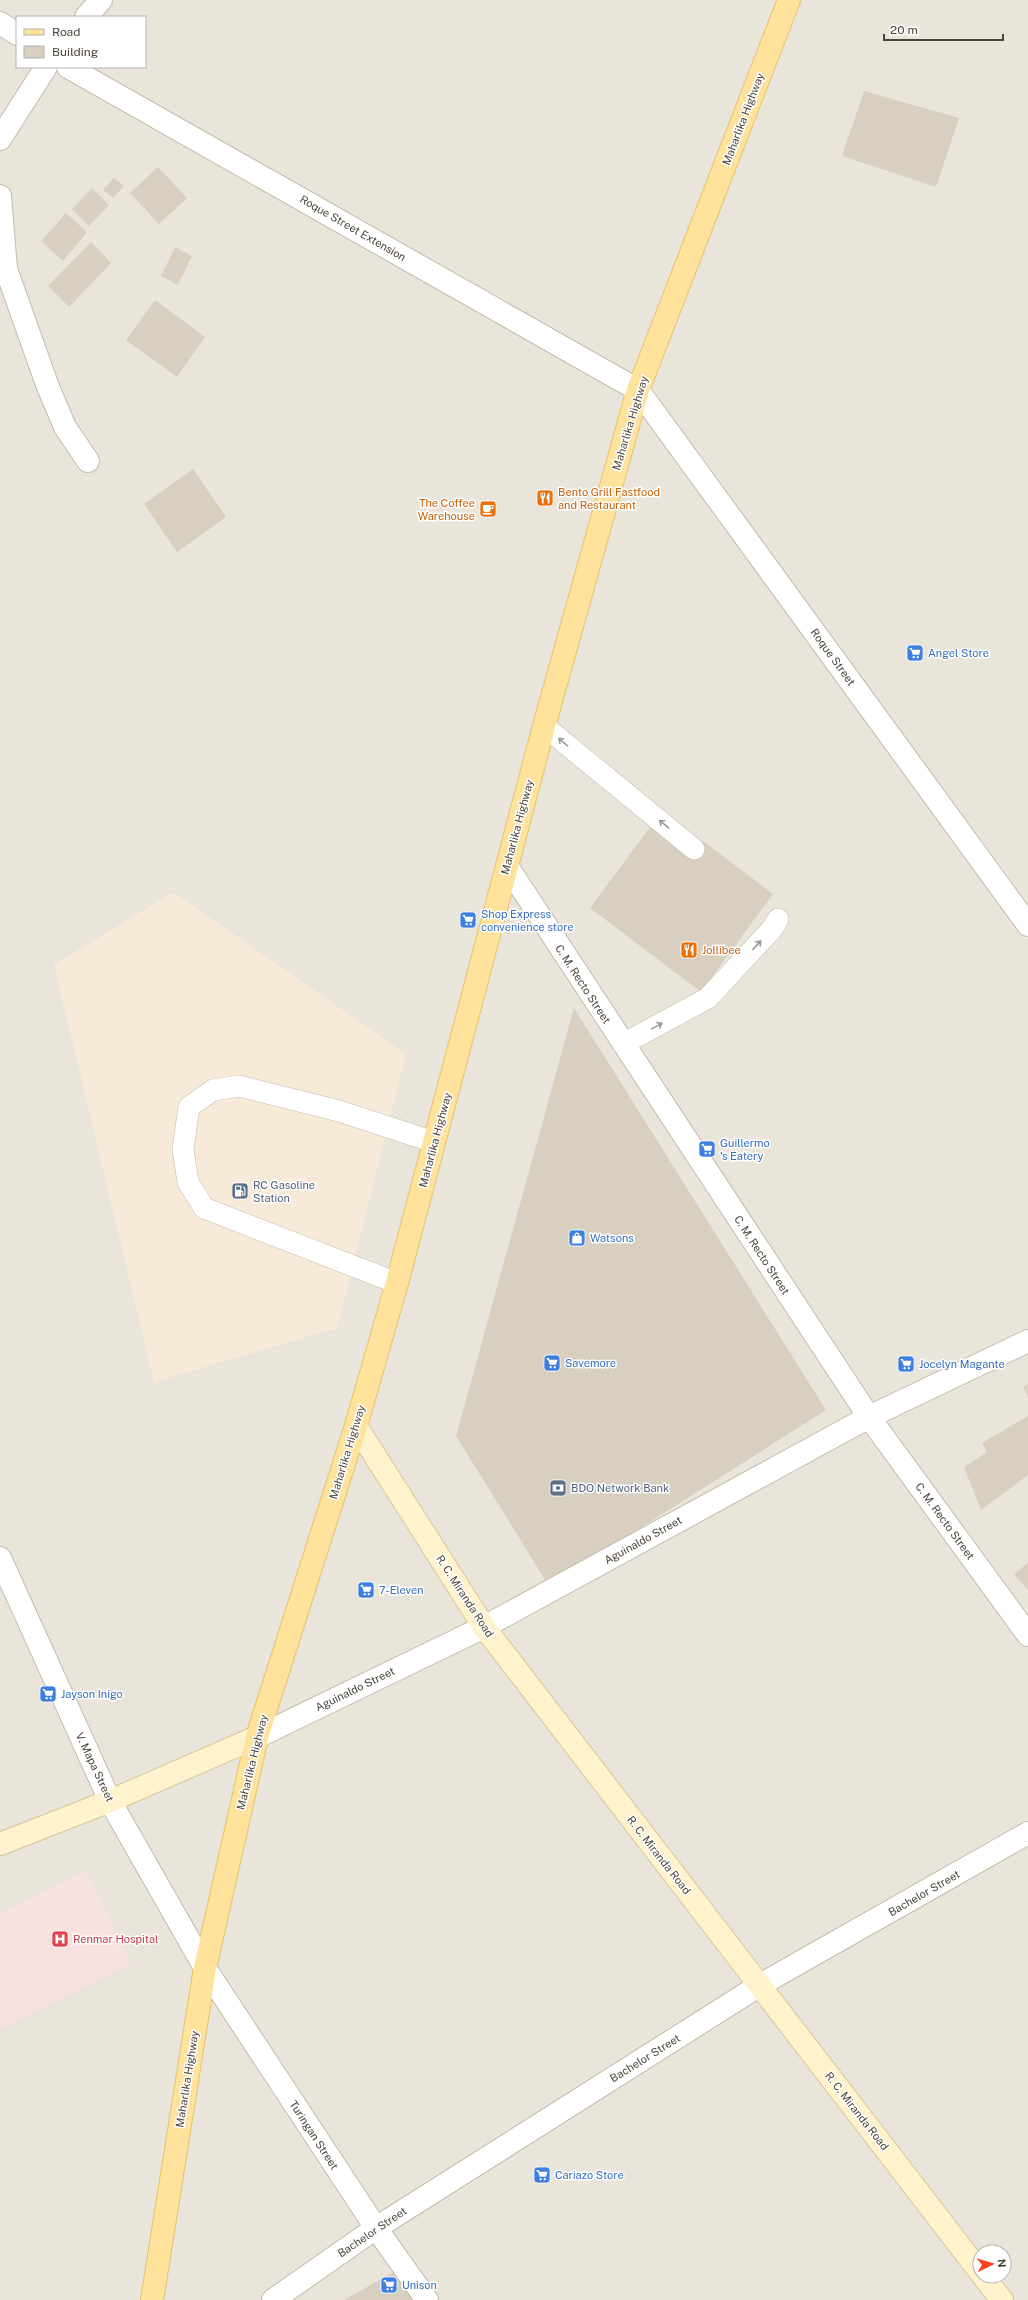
<svg xmlns="http://www.w3.org/2000/svg" width="1028" height="2300" font-family="'Public Sans',sans-serif">
<style>
.residential{fill:#eae5da;fill-rule:evenodd}
.commercial{fill:#f7ead8}
.medical{fill:#f6e3e0}
.building{fill:#d8cfc1}
.lines{fill:none;stroke-linecap:round;stroke-linejoin:round}
.service-casing{stroke:#c2bbae;stroke-width:22}
.minor-casing{stroke:#c2bbae;stroke-width:24}
.tertiary-casing{stroke:#c2bbae;stroke-width:24}
.secondary-casing{stroke:#d6c79b;stroke-width:24}
.primary-casing{stroke:#e6c16a;stroke-width:24}
.service{stroke:#fff;stroke-width:21}
.minor{stroke:#fff;stroke-width:22}
.tertiary{stroke:#fff;stroke-width:22}
.secondary{stroke:#fff3cd;stroke-width:22}
.primary{stroke:#ffe39c;stroke-width:22}
.oneway{stroke:#9c9892}
.labels{text-anchor:middle;dominant-baseline:central;stroke-width:3;stroke-linejoin:round;paint-order:stroke}
.street-label{font-size:11px;fill:#4b4439;stroke:#fff}
.food-label{font-size:11px;fill:#c56008;stroke:#fff;text-anchor:start}
.shop-label{font-size:11px;fill:#366cbe;stroke:#fff;text-anchor:start}
.service-label{font-size:11px;fill:#4e5e75;stroke:#fff;text-anchor:start}
.health-label{font-size:11px;fill:#be3a42;stroke:#fff;text-anchor:start}
</style>
<rect width="100%" height="100%" fill="#f6f3ec"/>
<path class="residential" d="M0 0H1028V2300H0ZM17 17H145V67H17ZM980 2252H1004V2276H980Z"/>
<polygon class="commercial" points="173,892 406,1054 337,1328 154,1382 54,965"/>
<polygon class="medical" points="87,1871 132,1963 0,2029 0,1915"/>
<g class="building">
<polygon points="864,91 959,118 936,187 842,156"/>
<polygon points="158,167 187,198 159,224 130,193"/>
<polygon points="114,178 124,186 113,198 103,190"/>
<polygon points="92,188 109,205 89,226 72,209"/>
<polygon points="66,213 87,232 63,261 41,241"/>
<polygon points="91,242 111,263 69,307 48,286"/>
<polygon points="175,247 192,256 178,285 161,276"/>
<polygon points="155,300 205,337 177,377 126,340"/>
<polygon points="193,469 226,517 177,552 144,504"/>
<polygon points="650,827 690,858 703,841 773,894 701,992 590,908"/>
<polygon points="574,1008 826,1410 549,1586 456,1436"/>
<polygon points="1028,1384 1028,1397 1023,1387"/>
<polygon points="1028,1416 1028,1475 981,1510 964,1467 987,1452 982,1443"/>
<polygon points="1028,1563 1028,1590 1014,1574"/>
<polygon points="397,2270 418,2300 344,2300"/>
</g>
<g class="lines">
<g class="service-casing">
<g id="service">
<polyline points="544,726 694,849"/>
<polyline points="623,1044 708,998 772,929 778,919"/>
<polyline points="397,1283 204,1208 188,1182 183,1149 189,1107 213,1090 239,1086 339,1111 434,1142"/>
</g>
</g>
<g class="minor-casing">
<g id="minor">
<polyline points="86,17 101,0"/>
<polyline points="0,139 46,67"/>
<polyline points="0,196 6,269 48,387 65,427 88,461"/>
<polyline points="507,866 869,1417 1028,1635"/>
<polyline points="0,1558 110,1801 205,1968 376,2228 427,2300"/>
<polyline points="257,1737 484,1627 869,1417 1028,1341"/>
</g>
</g>
<g class="tertiary-casing">
<g id="tertiary">
<polyline points="0,23 17,34"/>
<polyline points="68,67 638,390 1028,925"/>
<polyline points="273,2300 376,2228 760,1985 1028,1833"/>
</g>
</g>
<g class="secondary-casing">
<g id="secondary">
<polyline points="356,1426 484,1627 980,2272"/>
<polyline points="0,1844 110,1801 257,1737"/>
<polyline points="983,2276 1002,2300"/>
</g>
</g>
<g class="primary-casing">
<polyline id="primary" points="152,2300 205,1968 257,1737 356,1426 397,1283 544,726 638,390 789,0"/>
</g>
<use href="#service" class="service"/>
<use href="#minor" class="minor"/>
<use href="#tertiary" class="tertiary"/>
<use href="#secondary" class="secondary"/>
<use href="#primary" class="primary"/>
</g>
<defs><path id="oneway-shaft" d="M-6 0H5M1.5-3L5.5 0L1.5 3" fill="none" stroke-width="1.6" stroke-linecap="round" stroke-linejoin="round"/></defs>
<g class="oneway">
<use href="#oneway-shaft" transform="translate(563 742) rotate(-141)"/>
<use href="#oneway-shaft" transform="translate(664 824) rotate(-141)"/>
<use href="#oneway-shaft" transform="translate(757 945) rotate(-47)"/>
<use href="#oneway-shaft" transform="translate(657 1026) rotate(-29)"/>
</g>
<defs>
<g id="restaurant-square" transform="scale(0.9)"><rect x="-9" y="-9" width="18" height="18" rx="4" fill="#e8710a" stroke="#fff"/><path d="M-5-6h1v4h1v-4h1v4h1v-4h1v5L-1.5 .5V6h-2V.5L-5-1ZM5-6V6H3V1.5H1.5Q1.5-4 5-6Z" fill="#fff"/></g>
<g id="cafe-square" transform="scale(0.9)"><rect x="-9" y="-9" width="18" height="18" rx="4" fill="#e8710a" stroke="#fff"/><path d="M-5.5-4.5H6V0H3Q3 3.5 0 3.5H-2.5Q-5.5 3.5-5.5 0ZM3-3.2v2h1.7v-2ZM-6 4.5H4V6H-6Z" fill="#fff"/></g>
<g id="supermarket-square" transform="scale(0.9)"><rect x="-9" y="-9" width="18" height="18" rx="4" fill="#3f7fe0" stroke="#fff"/><path d="M-6-5.5h2.5l.6 2H6L4.5 2H-2.5L-4.4-4H-6ZM-1.5 3.2a1.3 1.3 0 1 0 .1 0ZM3 3.2a1.3 1.3 0 1 0 .1 0Z" fill="#fff"/></g>
<g id="fuel-square" transform="scale(0.9)"><rect x="-9" y="-9" width="18" height="18" rx="4" fill="#5c6f8a" stroke="#fff"/><path d="M-5.5-6h7V0h2V4h1.3V-2.5L3-4.5l.8-.8L6-3V5H2.5V1h-1V6h-7ZM-4.2-4.7v3.2H.2V-4.7Z" fill="#fff"/></g>
<g id="shop-square" transform="scale(0.9)"><rect x="-9" y="-9" width="18" height="18" rx="4" fill="#3f7fe0" stroke="#fff"/><path d="M-5-2.5h2.3a2.7 3.5 0 0 1 5.4 0H5L5.5 6h-11ZM-1.5-2.5h3a1.5 2.3 0 0 0-3 0Z" fill="#fff"/></g>
<g id="bank-square" transform="scale(0.9)"><rect x="-9" y="-9" width="18" height="18" rx="4" fill="#5c6f8a" stroke="#fff"/><path d="M-6-4H6V4H-6ZM0-2.3a2.3 2.3 0 1 0 0 4.6a2.3 2.3 0 1 0 0-4.6Z" fill="#fff"/></g>
<g id="hospital-square" transform="scale(0.9)"><rect x="-9" y="-9" width="18" height="18" rx="4" fill="#e0444e" stroke="#fff"/><path d="M-5-5h3v3.5h4V-5h3V5h-3V1.5h-4V5h-3Z" fill="#fff"/></g>
</defs>
<g fill-rule="evenodd">
<use href="#restaurant-square" x="545" y="498"/>
<use href="#cafe-square" x="488" y="509"/>
<use href="#supermarket-square" x="915" y="653"/>
<use href="#supermarket-square" x="468" y="920"/>
<use href="#restaurant-square" x="689" y="950"/>
<use href="#supermarket-square" x="707" y="1149"/>
<use href="#fuel-square" x="240" y="1191"/>
<use href="#shop-square" x="577" y="1238"/>
<use href="#supermarket-square" x="552" y="1363"/>
<use href="#supermarket-square" x="906" y="1364"/>
<use href="#bank-square" x="558" y="1488"/>
<use href="#supermarket-square" x="366" y="1590"/>
<use href="#supermarket-square" x="48" y="1694"/>
<use href="#hospital-square" x="60" y="1939"/>
<use href="#supermarket-square" x="542" y="2175"/>
<use href="#supermarket-square" x="389" y="2285"/>
</g>
<g class="labels">
<g class="street-label">
<text transform="translate(743 119) rotate(-69)">Maharlika Highway</text>
<text transform="translate(353 228) rotate(30)">Roque Street Extension</text>
<text transform="translate(630 423) rotate(-73)">Maharlika Highway</text>
<text transform="translate(833 657) rotate(54)">Roque Street</text>
<text transform="translate(517 827) rotate(-75)">Maharlika Highway</text>
<text transform="translate(583 984) rotate(57)">C. M. Recto Street</text>
<text transform="translate(435 1140) rotate(-75)">Maharlika Highway</text>
<text transform="translate(762 1255) rotate(57)">C. M. Recto Street</text>
<text transform="translate(347 1452) rotate(-73)">Maharlika Highway</text>
<text transform="translate(945 1521) rotate(54)">C. M. Recto Street</text>
<text transform="translate(643 1540) rotate(-29)">Aguinaldo Street</text>
<text transform="translate(465 1596) rotate(57)">R. C. Miranda Road</text>
<text transform="translate(355 1689) rotate(-26)">Aguinaldo Street</text>
<text transform="translate(252 1762) rotate(-76)">Maharlika Highway</text>
<text transform="translate(95 1767) rotate(65)">V. Mapa Street</text>
<text transform="translate(659 1855) rotate(52)">R. C. Miranda Road</text>
<text transform="translate(924 1893) rotate(-30)">Bachelor Street</text>
<text transform="translate(645 2058) rotate(-32)">Bachelor Street</text>
<text transform="translate(187 2079) rotate(-81)">Maharlika Highway</text>
<text transform="translate(857 2111) rotate(52)">R. C. Miranda Road</text>
<text transform="translate(314 2135) rotate(57)">Turingan Street</text>
<text transform="translate(372 2232) rotate(-34)">Bachelor Street</text>
</g>
<g class="food-label">
<text x="558" y="492">Bento Grill Fastfood<tspan x="558" dy="13">and Restaurant</tspan></text>
<text x="475" y="503" text-anchor="end">The Coffee<tspan x="475" dy="13">Warehouse</tspan></text>
<text x="702" y="950">Jollibee</text>
</g>
<g class="shop-label">
<text x="928" y="653">Angel Store</text>
<text x="481" y="914">Shop Express<tspan x="481" dy="13">convenience store</tspan></text>
<text x="720" y="1143">Guillermo<tspan x="720" dy="13">'s Eatery</tspan></text>
<text x="590" y="1238">Watsons</text>
<text x="565" y="1363">Savemore</text>
<text x="919" y="1364">Jocelyn Magante</text>
<text x="379" y="1590">7-Eleven</text>
<text x="61" y="1694">Jayson Inigo</text>
<text x="555" y="2175">Cariazo Store</text>
<text x="402" y="2285">Unison</text>
</g>
<g class="service-label">
<text x="253" y="1185">RC Gasoline<tspan x="253" dy="13">Station</tspan></text>
<text x="571" y="1488">BDO Network Bank</text>
</g>
<g class="health-label">
<text x="73" y="1939">Renmar Hospital</text>
</g>
</g>
<rect x="16" y="16" width="130" height="52" fill="#ffffff" stroke="#b7b4b0"/>
<rect x="24" y="29" width="20" height="6" fill="#ffe39c" stroke="#b7b4b0"/>
<text x="52" y="36" font-size="12" fill="#4b4439">Road</text>
<rect x="24" y="46" width="20" height="12" fill="#d8cfc1" stroke="#b7b4b0"/>
<text x="52" y="56" font-size="12" fill="#4b4439">Building</text>
<g transform="translate(992 2264) rotate(85)"><circle r="19" fill="#ffffff" stroke="#b7b4b0"/>
<path d="M0-3L7 15L0 10L-7 15Z" fill="#fc3f1d"/>
<text y="-6" font-size="11" font-weight="bold" text-anchor="middle" fill="#4b4439">N</text>
</g>
<path d="M884 34v6h119v-6" fill="none" stroke="#4b4439" stroke-width="2"/>
<text x="890" y="34" font-size="12" fill="#4b4439" stroke="#ffffff" stroke-width="3" paint-order="stroke">20 m</text>
</svg>
